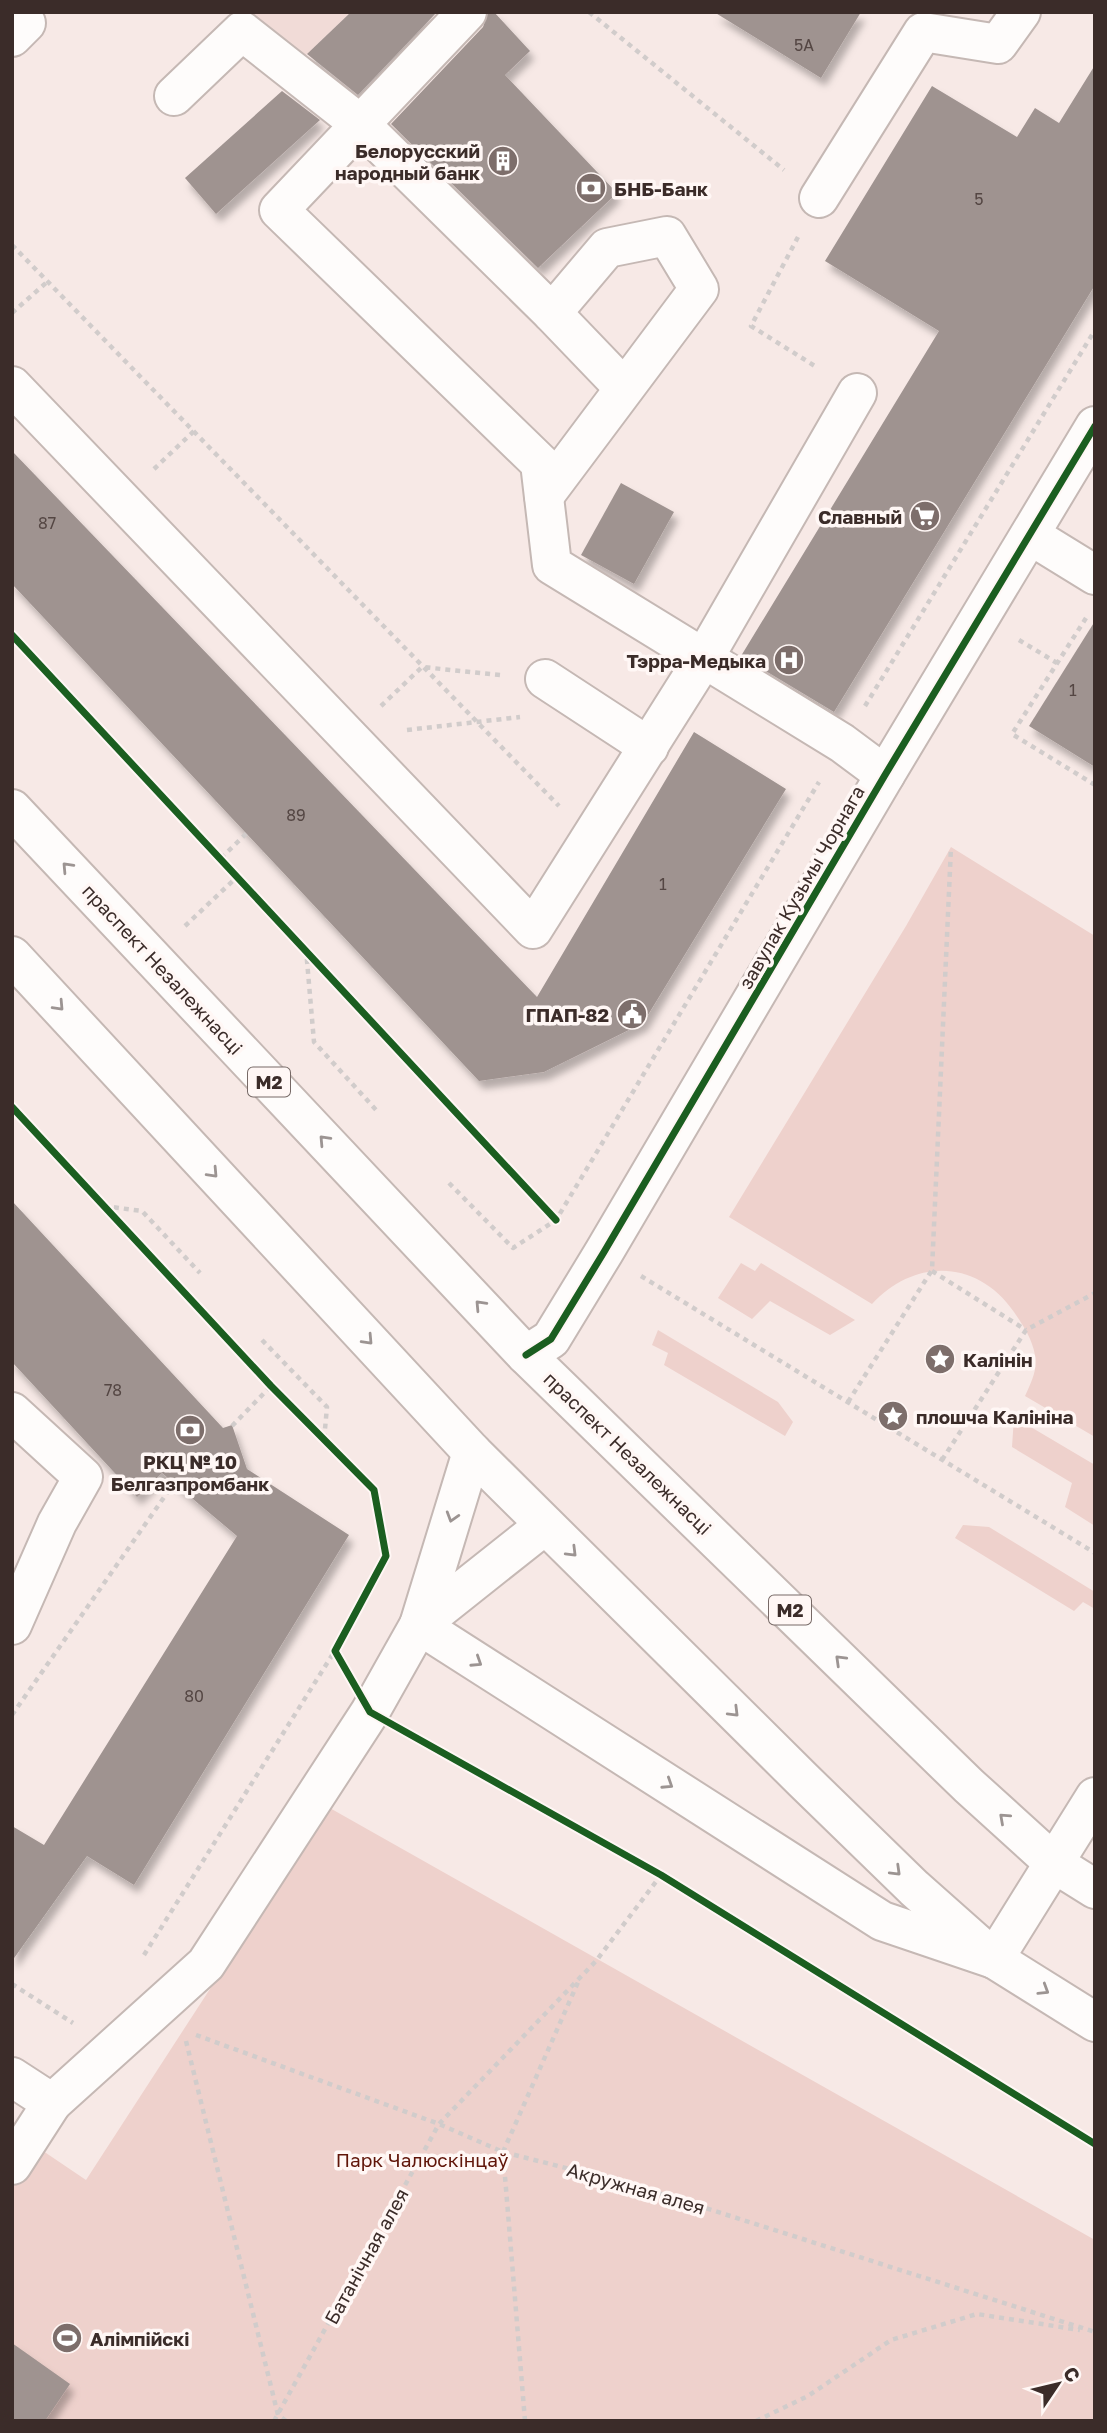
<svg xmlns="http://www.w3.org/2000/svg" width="1107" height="2433" font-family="'Golos Text',sans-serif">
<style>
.built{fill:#f1dbd7}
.green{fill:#eed1cc}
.building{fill:#9f9390;filter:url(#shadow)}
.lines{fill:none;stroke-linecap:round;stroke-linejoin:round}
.minor-casing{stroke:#c5b8b4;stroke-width:42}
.major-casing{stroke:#c5b8b4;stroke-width:42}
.path{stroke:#d1cccb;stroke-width:4.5;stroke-dasharray:5 5;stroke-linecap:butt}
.minor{stroke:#fefcfb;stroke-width:38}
.major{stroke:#fefcfb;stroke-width:38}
.cycleway-casing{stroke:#fff7f5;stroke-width:11}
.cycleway{stroke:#1b5e20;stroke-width:7}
.oneway{stroke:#9c9492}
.labels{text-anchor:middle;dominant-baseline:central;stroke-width:7;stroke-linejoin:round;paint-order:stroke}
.number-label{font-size:16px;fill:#544643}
.shield{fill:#fff7f5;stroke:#766966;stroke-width:2}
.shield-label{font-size:18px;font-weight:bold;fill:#3b2c29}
.poi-label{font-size:19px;font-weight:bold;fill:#3b2c29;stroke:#fff7f5;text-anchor:end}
.street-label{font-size:19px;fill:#3b2c29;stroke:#fff7f5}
.park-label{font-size:19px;fill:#601509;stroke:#fff7f5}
</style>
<defs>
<filter id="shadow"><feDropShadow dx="4.5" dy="8" stdDeviation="3.5" flood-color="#0004"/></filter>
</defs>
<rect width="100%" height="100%" fill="#f7e9e6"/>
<polygon class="built" points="244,12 351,12 304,57"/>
<g class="green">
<path d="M951 847 1095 936V1437L1025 1396C1031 1383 1038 1369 1035 1355 1032 1338 1023 1325 1014 1312 977 1259 915 1258 872 1304L729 1217 906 926Z"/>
<polygon points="741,1263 755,1271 761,1263 855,1320 830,1335 770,1301 752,1319 718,1298"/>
<polygon points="658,1330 778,1402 793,1422 785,1436 664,1365 668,1353 652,1345"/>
<polygon points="1014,1417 1095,1465 1095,1526 1065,1507 1072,1483 1012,1447"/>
<polygon points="963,1525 989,1527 1095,1592 1095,1609 1083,1602 1074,1611 955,1538"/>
<polygon points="328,1807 1095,2240 1095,2421 12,2421 12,2130 86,2180"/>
</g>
<g class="building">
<polygon points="351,12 437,12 358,95 307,54"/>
<polygon points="488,12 494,12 530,51 505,75 617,193 538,268 391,124 483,27"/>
<polygon points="714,12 861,12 821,78"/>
<polygon points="1095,65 1095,285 834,712 741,656 939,331 825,261 932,86 1017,137 1035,108 1059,123"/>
<polygon points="282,91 320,120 216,214 185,178"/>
<polygon points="12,451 537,997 694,732 786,789 643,1023 544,1072 479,1081 12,584"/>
<polygon points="621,483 674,512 634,584 581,555"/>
<polygon points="1095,621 1095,767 1029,726"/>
<polygon points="12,1201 223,1428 232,1425 247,1469 349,1535 134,1885 87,1856 12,1961 12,1826 44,1845 237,1536 162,1473 137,1497 12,1362"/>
<polygon points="12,2343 70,2384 45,2421 12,2421"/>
</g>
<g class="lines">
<g class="minor-casing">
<g id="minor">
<polyline points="467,12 279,210 540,463 552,565 842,743 885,775"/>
<polyline points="12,37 26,23"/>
<polyline points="174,96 242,31 360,124 552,313 607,248 667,236 699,289 544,496"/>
<polyline points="819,198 923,32 998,44 1021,12"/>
<polyline points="552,313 624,388"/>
<polyline points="12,386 533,929 704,658 857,393"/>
<polyline points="1030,535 1095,575"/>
<polyline points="545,679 649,747"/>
<polyline points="526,1355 551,1339 604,1252 885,775 1095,426"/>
<polyline points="12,1412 83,1477 57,1523 12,1625"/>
<polyline points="419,1625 882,1921 994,1959"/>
<polyline points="419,1625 545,1525"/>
<polyline points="12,2077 52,2103 206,1964 370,1712 419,1625 472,1452"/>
<polyline points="12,2165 52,2103"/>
</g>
</g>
<g class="major-casing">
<g id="major">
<polyline points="12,809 526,1355 969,1786 1055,1864 1095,1889"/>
<polyline points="12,956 472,1452 803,1780 914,1888 994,1959 1095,2022"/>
<polyline points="994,1959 1095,1797"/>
</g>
</g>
<g class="path">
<polyline points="589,12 784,170"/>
<polyline points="798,237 751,326 818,368"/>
<polyline points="12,245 559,806"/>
<polyline points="12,313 47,282"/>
<polyline points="154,469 194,431"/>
<polyline points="1086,618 1012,734 1095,785"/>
<polyline points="1019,640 1057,663"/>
<polyline points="381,706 422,667 500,675"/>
<polyline points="865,706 1095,330"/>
<polyline points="407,730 520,717"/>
<polyline points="221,858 247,833"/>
<polyline points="185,926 238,876"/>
<polyline points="306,949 314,1042 378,1112"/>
<polyline points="449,1183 513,1248 556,1220 819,782"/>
<polyline points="104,1206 142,1211 200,1273"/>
<polyline points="932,1271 1026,1330"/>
<polyline points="641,1276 1095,1553"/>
<polyline points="262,1340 327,1407 324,1440"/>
<polyline points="848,1402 932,1270 951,847"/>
<polyline points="232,1426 271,1386"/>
<polyline points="942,1460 1026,1330 1095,1293"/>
<polyline points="12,1715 174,1483"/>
<polyline points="144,1955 346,1633 386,1556 374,1490"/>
<polyline points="12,1984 73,2023"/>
<polyline points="196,2035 439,2124 503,2152 633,2185 1095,2332"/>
<polyline points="186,2041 278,2415 286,2421"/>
<polyline points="274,2421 439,2124 596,1961 661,1875"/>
<polyline points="525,2421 503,2152 579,1980"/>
<polyline points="756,2421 808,2396 891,2340 977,2314 1080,2330"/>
</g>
<use href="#minor" class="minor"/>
<use href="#major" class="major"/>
<g class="cycleway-casing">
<g id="cycleway">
<polyline points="12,635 556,1220"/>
<polyline points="12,1107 271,1386 374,1490 386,1556 335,1651 370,1712 661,1875 1095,2144"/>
<polyline points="526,1355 551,1339 604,1252 885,775 1095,426"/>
</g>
</g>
<use href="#cycleway" class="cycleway"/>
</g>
<defs><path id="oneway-chevron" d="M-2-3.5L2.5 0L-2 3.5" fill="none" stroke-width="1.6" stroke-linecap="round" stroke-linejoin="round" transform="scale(1.75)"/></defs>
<g class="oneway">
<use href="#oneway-chevron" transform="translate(67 867) rotate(-133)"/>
<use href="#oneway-chevron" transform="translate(59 1006) rotate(47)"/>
<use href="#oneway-chevron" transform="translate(324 1140) rotate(-133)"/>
<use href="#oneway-chevron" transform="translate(213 1173) rotate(47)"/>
<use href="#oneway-chevron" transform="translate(480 1305) rotate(-133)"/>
<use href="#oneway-chevron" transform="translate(368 1340) rotate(47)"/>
<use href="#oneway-chevron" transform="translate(452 1517) rotate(107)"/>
<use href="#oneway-chevron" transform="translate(572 1552) rotate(45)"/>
<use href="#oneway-chevron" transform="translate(840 1660) rotate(-136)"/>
<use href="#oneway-chevron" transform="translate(477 1662) rotate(33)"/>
<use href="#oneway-chevron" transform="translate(734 1712) rotate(45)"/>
<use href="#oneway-chevron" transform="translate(668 1784) rotate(33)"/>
<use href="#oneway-chevron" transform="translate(1004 1818) rotate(-138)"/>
<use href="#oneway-chevron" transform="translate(896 1871) rotate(44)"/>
<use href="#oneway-chevron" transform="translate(1044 1990) rotate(32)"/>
</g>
<defs>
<g id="building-disc" transform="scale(1.575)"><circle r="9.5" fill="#7d6e6b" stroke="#fff7f5"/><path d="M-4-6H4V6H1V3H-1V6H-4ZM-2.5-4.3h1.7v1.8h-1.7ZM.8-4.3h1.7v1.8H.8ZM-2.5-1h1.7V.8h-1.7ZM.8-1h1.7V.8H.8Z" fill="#fff"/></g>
<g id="bank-disc" transform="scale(1.575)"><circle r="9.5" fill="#7d6e6b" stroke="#fff7f5"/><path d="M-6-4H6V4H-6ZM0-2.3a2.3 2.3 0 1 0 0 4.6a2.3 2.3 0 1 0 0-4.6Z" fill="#fff"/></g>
<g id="supermarket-disc" transform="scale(1.575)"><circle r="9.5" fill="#7d6e6b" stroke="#fff7f5"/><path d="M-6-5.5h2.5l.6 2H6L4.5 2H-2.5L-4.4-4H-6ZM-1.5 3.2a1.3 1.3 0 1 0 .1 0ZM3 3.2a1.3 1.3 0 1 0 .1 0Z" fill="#fff"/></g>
<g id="hospital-disc" transform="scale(1.575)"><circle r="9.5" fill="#7d6e6b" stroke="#fff7f5"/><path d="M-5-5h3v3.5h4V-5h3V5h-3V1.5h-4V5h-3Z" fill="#fff"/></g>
<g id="civic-disc" transform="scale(1.575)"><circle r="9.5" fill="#7d6e6b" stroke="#fff7f5"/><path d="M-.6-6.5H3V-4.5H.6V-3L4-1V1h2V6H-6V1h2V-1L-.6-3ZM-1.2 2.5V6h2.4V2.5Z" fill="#fff"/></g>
<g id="sight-disc" transform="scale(1.575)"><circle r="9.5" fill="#7d6e6b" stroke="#fff7f5"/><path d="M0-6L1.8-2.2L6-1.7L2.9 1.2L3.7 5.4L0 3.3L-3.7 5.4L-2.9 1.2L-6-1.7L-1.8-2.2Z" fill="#fff"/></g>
<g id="stadium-disc" transform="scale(1.575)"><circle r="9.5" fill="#7d6e6b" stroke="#fff7f5"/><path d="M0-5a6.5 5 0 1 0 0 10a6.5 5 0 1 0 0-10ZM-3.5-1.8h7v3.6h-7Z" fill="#fff"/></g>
</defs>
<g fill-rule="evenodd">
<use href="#building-disc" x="503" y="161"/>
<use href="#bank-disc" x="591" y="188"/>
<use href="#supermarket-disc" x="925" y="516"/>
<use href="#hospital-disc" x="789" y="660"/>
<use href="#civic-disc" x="632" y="1014"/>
<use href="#sight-disc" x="940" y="1359"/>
<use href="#sight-disc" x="893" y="1416"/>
<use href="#bank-disc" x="190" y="1430"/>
<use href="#stadium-disc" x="67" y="2338"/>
</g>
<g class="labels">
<g class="number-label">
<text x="804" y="45">5А</text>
<text x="979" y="199">5</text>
<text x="47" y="523">87</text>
<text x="1073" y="690">1</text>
<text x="296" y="815">89</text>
<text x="663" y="884">1</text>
<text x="113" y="1390">78</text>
<text x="194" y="1696">80</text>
</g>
<g class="shield">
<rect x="248" y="1067.5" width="42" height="29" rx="5"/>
<rect x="769" y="1595.5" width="42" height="29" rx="5"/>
</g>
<g class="shield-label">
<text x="269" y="1082">М2</text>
<text x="790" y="1610">М2</text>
</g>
<g class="poi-label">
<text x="480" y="150">Белорусский<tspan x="480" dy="22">народный банк</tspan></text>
<text x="614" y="188" text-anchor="start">БНБ-Банк</text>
<text x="902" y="516">Славный</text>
<text x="766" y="660">Тэрра-Медыка</text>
<text x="609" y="1014">ГПАП-82</text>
<text x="963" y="1359" text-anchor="start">Калінін</text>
<text x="916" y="1416" text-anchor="start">плошча Калініна</text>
<text x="190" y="1461" text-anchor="middle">РКЦ № 10<tspan x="190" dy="22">Белгазпромбанк</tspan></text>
<text x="90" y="2338" text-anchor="start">Алімпійскі</text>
</g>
<g class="street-label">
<text transform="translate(801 887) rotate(-60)">завулак Кузьмы Чорнага</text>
<text transform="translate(163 969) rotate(47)">праспект Незалежнасці</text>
<text transform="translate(628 1453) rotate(44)">праспект Незалежнасці</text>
<text transform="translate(636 2188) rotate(16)">Акружная алея</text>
<text transform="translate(366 2256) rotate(-61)">Батанічная алея</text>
</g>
<g class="park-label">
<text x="422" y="2159">Парк Чалюскінцаў</text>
</g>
</g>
<rect width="1107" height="2433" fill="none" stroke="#3b2c29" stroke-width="28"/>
<g transform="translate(1058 2384) rotate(55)" stroke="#fff7f5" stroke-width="5" paint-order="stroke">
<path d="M0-5L12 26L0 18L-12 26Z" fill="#3b2c29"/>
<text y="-10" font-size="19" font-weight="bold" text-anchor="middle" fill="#3b2c29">С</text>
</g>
</svg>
